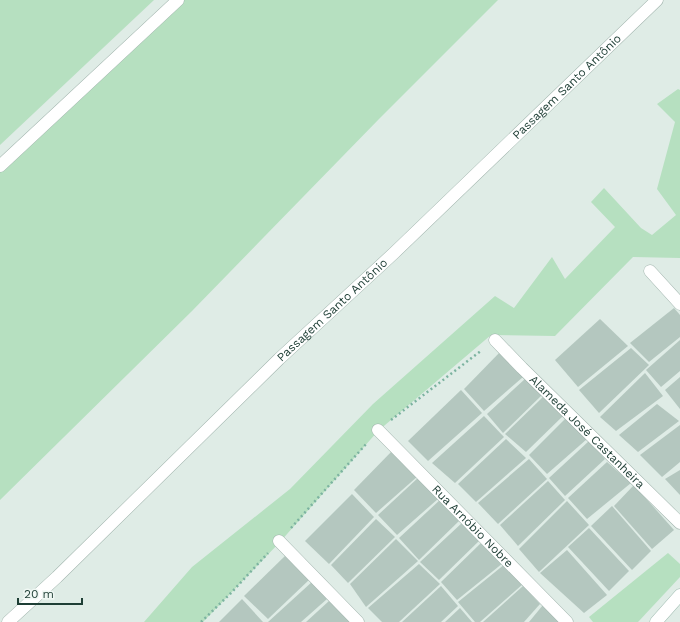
<svg xmlns="http://www.w3.org/2000/svg" width="680" height="622" font-family="'Work Sans',sans-serif">
<style>
.green{fill:#b6e0c0}
.building{fill:#b4c7bf}
.lines{fill:none;stroke-linecap:round;stroke-linejoin:round}
.lane-casing{stroke:#a1b4ad;stroke-width:13}
.street-casing{stroke:#a1b4ad;stroke-width:13}
.secondary-casing{stroke:#9cb9ae;stroke-width:13}
.path{stroke:#7cb3a0;stroke-width:2.5;stroke-dasharray:2 3;stroke-linecap:butt}
.lane{stroke:#fff;stroke-width:12}
.street{stroke:#fff;stroke-width:12}
.secondary{stroke:#fff;stroke-width:12}
.labels{text-anchor:middle;dominant-baseline:central;stroke-width:3;stroke-linejoin:round;paint-order:stroke}
.street-label{font-size:12px;fill:#1e3e35;stroke:#f0f8f4}
</style>
<rect width="100%" height="100%" fill="#dfece6"/>
<g class="green">
<polygon points="0,0 154,0 0,145"/>
<polygon points="182,0 498,0 379,119 192,311 0,500 0,171"/>
<polygon points="678,89 680,90 680,258 633,257 555,336 491,335 378,431 280,542 203,622 144,622 192,567 290,489 373,404 495,296 514,308 552,257 565,279 615,227 591,202 604,188 641,228 652,235 676,215 657,189 675,122 657,104"/>
<polygon points="668,553 680,564 680,577 638,622 593,622 589,617"/>
</g>
<g class="building">
<polygon points="674,308 680,315 680,337 649,362 630,343"/>
<polygon points="600,319 628,346 578,387 555,360"/>
<polygon points="680,340 680,371 661,387 646,370"/>
<polygon points="631,348 649,365 599,413 579,390"/>
<polygon points="501,351 523,377 484,411 464,389"/>
<polygon points="645,373 663,396 616,431 600,417"/>
<polygon points="680,377 680,409 665,390"/>
<polygon points="526,378 543,394 503,433 487,414"/>
<polygon points="461,390 482,413 428,461 408,441"/>
<polygon points="544,396 565,414 526,452 505,434"/>
<polygon points="657,404 679,421 638,452 619,435"/>
<polygon points="484,416 504,437 455,483 432,463"/>
<polygon points="567,417 587,439 547,474 529,455"/>
<polygon points="680,425 680,462 662,477 640,455"/>
<polygon points="506,439 526,458 476,502 458,484"/>
<polygon points="589,441 605,459 565,496 549,478"/>
<polygon points="393,450 418,476 376,513 354,490"/>
<polygon points="529,459 547,479 498,524 478,503"/>
<polygon points="607,462 631,483 587,519 568,498"/>
<polygon points="680,470 680,495 665,479"/>
<polygon points="419,477 439,498 397,535 378,515"/>
<polygon points="548,481 565,500 518,546 500,525"/>
<polygon points="634,485 674,530 652,549 614,506"/>
<polygon points="352,494 374,517 329,564 305,541"/>
<polygon points="441,499 460,520 419,560 399,538"/>
<polygon points="567,501 589,525 539,572 519,549"/>
<polygon points="612,506 651,551 632,570 591,526"/>
<polygon points="376,519 395,537 348,583 331,565"/>
<polygon points="463,522 480,540 439,580 420,562"/>
<polygon points="589,528 629,571 609,591 568,547"/>
<polygon points="396,539 418,561 366,607 350,584"/>
<polygon points="481,543 503,563 457,600 441,582"/>
<polygon points="567,550 607,595 584,613 540,573"/>
<polygon points="287,554 310,579 268,619 244,596"/>
<polygon points="419,564 440,584 399,622 382,622 368,608"/>
<polygon points="505,564 523,584 480,622 475,622 458,602"/>
<polygon points="313,581 327,599 301,622 268,622"/>
<polygon points="441,586 458,606 441,622 402,622"/>
<polygon points="523,586 540,604 524,622 483,622"/>
<polygon points="242,599 263,622 219,622"/>
<polygon points="329,601 352,622 306,622"/>
<polygon points="543,605 559,622 529,622"/>
<polygon points="460,608 472,622 445,622"/>
</g>
<g class="lines">
<g class="lane-casing">
<polyline id="lane" points="0,166 178,0"/>
</g>
<g class="street-casing">
<g id="street">
<polyline points="650,271 680,304"/>
<path id="s1" d="M495 340 522 368 680 523"/>
<path id="s2" d="M378 430 567 622"/>
<polyline points="279,541 358,622"/>
<path id="s3" d="M8 622 57 577 279 359 394 253 657 0"/>
</g>
</g>
<g class="secondary-casing">
<polyline id="secondary" points="656,622 680,595"/>
</g>
<g class="path">
<polyline points="391,420 482,350"/>
<polyline points="291,528 367,443"/>
<polyline points="201,622 231,593 268,553"/>
</g>
<use href="#lane" class="lane"/>
<use href="#street" class="street"/>
<use href="#secondary" class="secondary"/>
</g>
<g class="labels">
<g class="street-label">
<text stroke="none"><textPath href="#s3" startOffset="774">Passagem Santo Antônio</textPath></text>
<text stroke="none"><textPath href="#s3" startOffset="450">Passagem Santo Antônio</textPath></text>
<text stroke="none"><textPath href="#s1" startOffset="130">Alameda José Castanheira</textPath></text>
<text stroke="none"><textPath href="#s2" startOffset="135">Rua Arnóbio Nobre</textPath></text>
</g>
</g>
<path d="M18 598v6h64v-6" fill="none" stroke="#1e3e35" stroke-width="2"/>
<text x="24" y="598" font-size="12" fill="#1e3e35" stroke="#f0f8f4" stroke-width="3" paint-order="stroke">20 m</text>
</svg>
